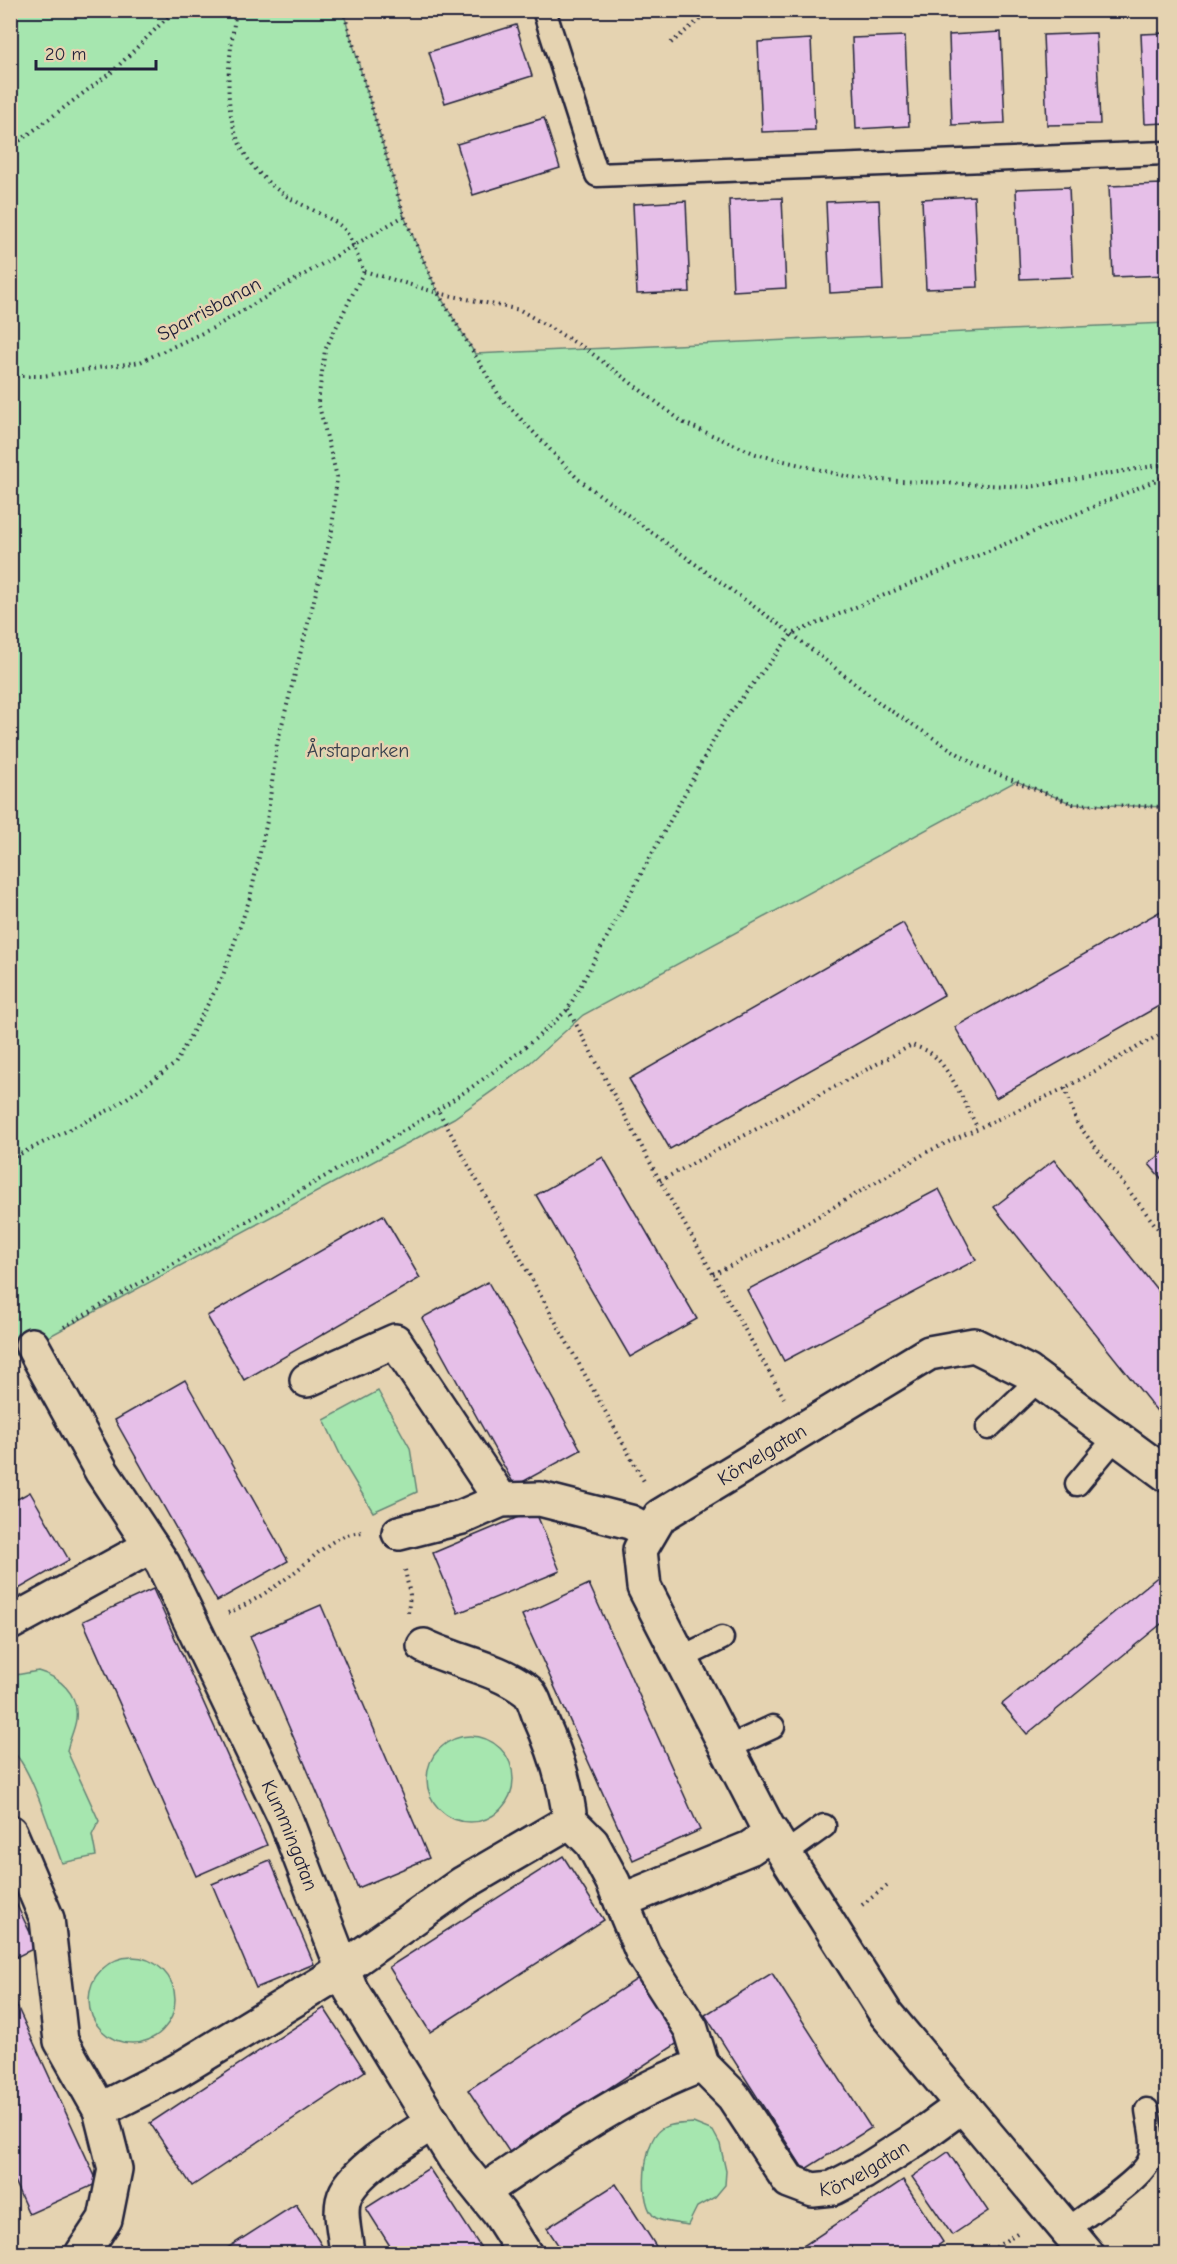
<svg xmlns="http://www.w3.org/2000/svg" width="1177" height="2264" font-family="'Comic Neue',sans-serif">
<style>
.green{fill:#a6e6af;stroke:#648475;stroke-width:1.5}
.building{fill:#e6bfe8;stroke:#22223b;stroke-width:1.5}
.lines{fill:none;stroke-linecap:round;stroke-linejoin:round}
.lane-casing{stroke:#22223b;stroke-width:27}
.street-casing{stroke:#22223b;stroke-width:38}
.path{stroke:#22223b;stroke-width:4;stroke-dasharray:1.5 4.5;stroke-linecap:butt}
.lane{stroke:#e5d3b1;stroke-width:22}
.street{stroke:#e5d3b1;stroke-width:33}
.labels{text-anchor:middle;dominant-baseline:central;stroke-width:5;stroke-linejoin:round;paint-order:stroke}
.street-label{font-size:20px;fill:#22223b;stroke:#e5d3b1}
.park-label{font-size:20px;fill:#363f4c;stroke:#e5d3b1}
</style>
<rect width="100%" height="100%" fill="#e5d3b1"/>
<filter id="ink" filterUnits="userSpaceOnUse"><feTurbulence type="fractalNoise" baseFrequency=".0167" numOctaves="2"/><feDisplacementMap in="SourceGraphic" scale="12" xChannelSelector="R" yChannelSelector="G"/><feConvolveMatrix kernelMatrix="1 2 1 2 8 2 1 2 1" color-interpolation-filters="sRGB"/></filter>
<g filter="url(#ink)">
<g class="green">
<polygon points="10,11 343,11 404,216 438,293 475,354 1166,323 1166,807 1073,804 1016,781 583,1015 522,1070 454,1118 11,1357"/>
<polygon points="378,1391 410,1448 417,1492 373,1512 346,1467 324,1420"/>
<path d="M38 1671C59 1677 79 1693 76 1719 75 1729 69 1740 67 1751L99 1821 92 1835 96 1856 62 1863C53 1840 30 1761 11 1751V1679L16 1675Z"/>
<circle cx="470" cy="1779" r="43"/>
<circle cx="132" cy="2000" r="43"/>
<path d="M693 2123 713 2131 720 2144 726 2171 725 2185 715 2197 697 2207 688 2225C678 2223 665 2223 656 2218 637 2206 643 2141 661 2129 670 2123 683 2124 693 2123Z"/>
</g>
<g class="building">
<polygon points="516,25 532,76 445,103 429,52"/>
<polygon points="1001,32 1005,123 952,125 949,35"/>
<polygon points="1096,33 1100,124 1047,125 1043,35"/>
<polygon points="1166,33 1166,123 1145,124 1141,34"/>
<polygon points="905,36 909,126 856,129 852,38"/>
<polygon points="811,39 815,130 762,132 758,42"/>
<polygon points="544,118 560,168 473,195 457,144"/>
<polygon points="1162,184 1166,275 1113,277 1109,186"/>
<polygon points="1069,187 1073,277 1020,279 1016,189"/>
<polygon points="974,196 978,287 926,289 922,199"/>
<polygon points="782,198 786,288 733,291 729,200"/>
<polygon points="879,200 883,290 830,293 826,202"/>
<polygon points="686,201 690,292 637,294 633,204"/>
<polygon points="1166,908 1166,1002 996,1098 955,1027"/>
<polygon points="903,923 944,995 670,1149 629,1079"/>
<polygon points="1166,1150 1166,1184 1149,1164"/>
<polygon points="603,1157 697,1319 630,1357 536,1195"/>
<polygon points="1054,1160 1166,1301 1166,1410 1160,1415 994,1207"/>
<polygon points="939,1189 976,1260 784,1361 747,1290"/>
<polygon points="383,1215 420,1278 244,1380 207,1316"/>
<polygon points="488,1282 581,1450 515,1486 422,1318"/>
<polygon points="185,1380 288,1561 217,1601 115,1420"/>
<polygon points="30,1492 69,1560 10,1594 10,1503"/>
<polygon points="535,1510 560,1571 458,1613 433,1553"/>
<polygon points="1166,1570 1166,1620 1027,1734 1002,1704"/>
<polygon points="589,1584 700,1830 633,1860 522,1615"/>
<polygon points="153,1589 267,1845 196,1876 83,1621"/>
<polygon points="321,1605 429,1858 358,1888 250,1636"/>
<polygon points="563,1856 604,1920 430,2032 389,1967"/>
<polygon points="270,1860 314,1964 256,1988 212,1884"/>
<polygon points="10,1891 37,1947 10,1960"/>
<polygon points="772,1973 871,2128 804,2170 705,2015"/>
<polygon points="643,1975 684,2039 510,2153 468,2090"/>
<polygon points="11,1993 98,2183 29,2214 10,2172"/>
<polygon points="324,2008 365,2071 192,2186 150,2123"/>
<polygon points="948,2152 988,2211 952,2235 912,2177"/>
<polygon points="429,2168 485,2254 395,2254 366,2208"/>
<polygon points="903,2180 943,2242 926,2254 791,2254"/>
<polygon points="616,2184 661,2254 564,2254 547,2228"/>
<polygon points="296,2204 327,2254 218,2254"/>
</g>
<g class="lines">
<g class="lane-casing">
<g id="lane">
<polyline points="544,10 597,175 1166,153"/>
<polyline points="988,1428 1038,1380"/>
<polyline points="1077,1484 1116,1437"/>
<polyline points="681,1658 722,1638"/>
<polyline points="727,1748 773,1727"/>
<polyline points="785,1854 824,1826"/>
<path d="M1067 2230C1087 2214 1140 2181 1149 2161 1156 2146 1149 2125 1147 2110"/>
</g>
</g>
<g class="street-casing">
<g id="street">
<path id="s1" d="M32 1345 102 1472 163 1564 285 1818 351 1990 455 2159 499 2213 525 2254"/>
<polyline points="307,1380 395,1341 501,1500"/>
<polyline points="399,1533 462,1517 501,1500 540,1499 630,1522 650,1532"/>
<polyline points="10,1623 151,1546"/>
<polyline points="570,1821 592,1843 613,1882 643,1954 691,2029 702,2065"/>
<polyline points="10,1832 47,1919 61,2041 100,2110 115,2169 105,2219 82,2254"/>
<polyline points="621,1901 750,1848 772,1833"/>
<path d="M100 2110 177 2071 325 1981 462 1884 570 1821C566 1783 555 1750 539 1715 536 1707 533 1695 526 1690 497 1668 457 1662 424 1646"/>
<path id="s2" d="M482 2192C553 2145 621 2095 702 2065L733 2096 789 2181 813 2190 833 2188 864 2172 916 2139 963 2105"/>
<path d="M347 2254C346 2236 337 2210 346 2193 360 2166 408 2139 433 2122"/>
<path id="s3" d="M1087 2254 886 2014 767 1826 644 1587 640 1550 660 1516 929 1353 974 1345 1028 1372 1166 1474"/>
</g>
</g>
<g class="path">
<polyline points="343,10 404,216 438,293 500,397 578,479 792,634 882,705 977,766 1073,804 1166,807"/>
<polyline points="671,43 711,10"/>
<polyline points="10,148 113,71 175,10"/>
<polyline points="364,271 438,293 520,310 586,349 684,423 756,454 857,479 1029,487 1166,464"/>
<polyline points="10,376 42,376 140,362 213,328 404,216"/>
<polyline points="568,1009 660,1181 784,1398"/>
<polyline points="1065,1088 1077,1123 1166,1239"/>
<polyline points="439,1112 645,1483"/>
<path d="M10 1159 113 1108 175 1064 222 978 250 898 267 821 277 744 332 530 337 477 318 402 325 350 364 271C358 259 353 241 345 230 338 220 295 203 282 193 215 146 226 80 236 10"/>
<path d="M660 1181 912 1045C917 1047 924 1049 929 1052 949 1065 966 1106 977 1127"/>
<polyline points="713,1274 752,1255 929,1151 1065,1088 1166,1031"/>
<path d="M64 1327C148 1278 232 1230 317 1181 406 1130 494 1081 568 1009L724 721 792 634 1166 476"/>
<polyline points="405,1570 410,1595 408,1613"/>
<path d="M228 1613C256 1601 283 1582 307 1562 326 1546 338 1534 363 1532"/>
<polyline points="862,1905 887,1886"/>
<polyline points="986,2254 1020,2231"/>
</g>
<use href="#lane" class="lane"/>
<use href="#street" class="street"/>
</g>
</g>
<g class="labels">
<g class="street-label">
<text transform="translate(209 309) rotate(-28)">Sparrisbanan</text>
<text stroke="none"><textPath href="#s3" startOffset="1000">Körvelgatan</textPath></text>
<text stroke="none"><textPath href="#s1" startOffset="555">Kummingatan</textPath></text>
<text stroke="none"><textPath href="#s2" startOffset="482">Körvelgatan</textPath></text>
</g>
<g class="park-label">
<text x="358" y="750">Årstaparken</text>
</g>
</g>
<rect width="1177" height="2264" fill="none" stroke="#e5d3b1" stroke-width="36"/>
<rect x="18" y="18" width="1141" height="2228" fill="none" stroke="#22223b" stroke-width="2" filter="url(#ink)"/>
<path d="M36 60v9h120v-9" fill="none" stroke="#22223b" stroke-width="3"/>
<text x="45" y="60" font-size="18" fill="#22223b" stroke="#e5d3b1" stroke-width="4.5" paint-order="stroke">20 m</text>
</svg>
